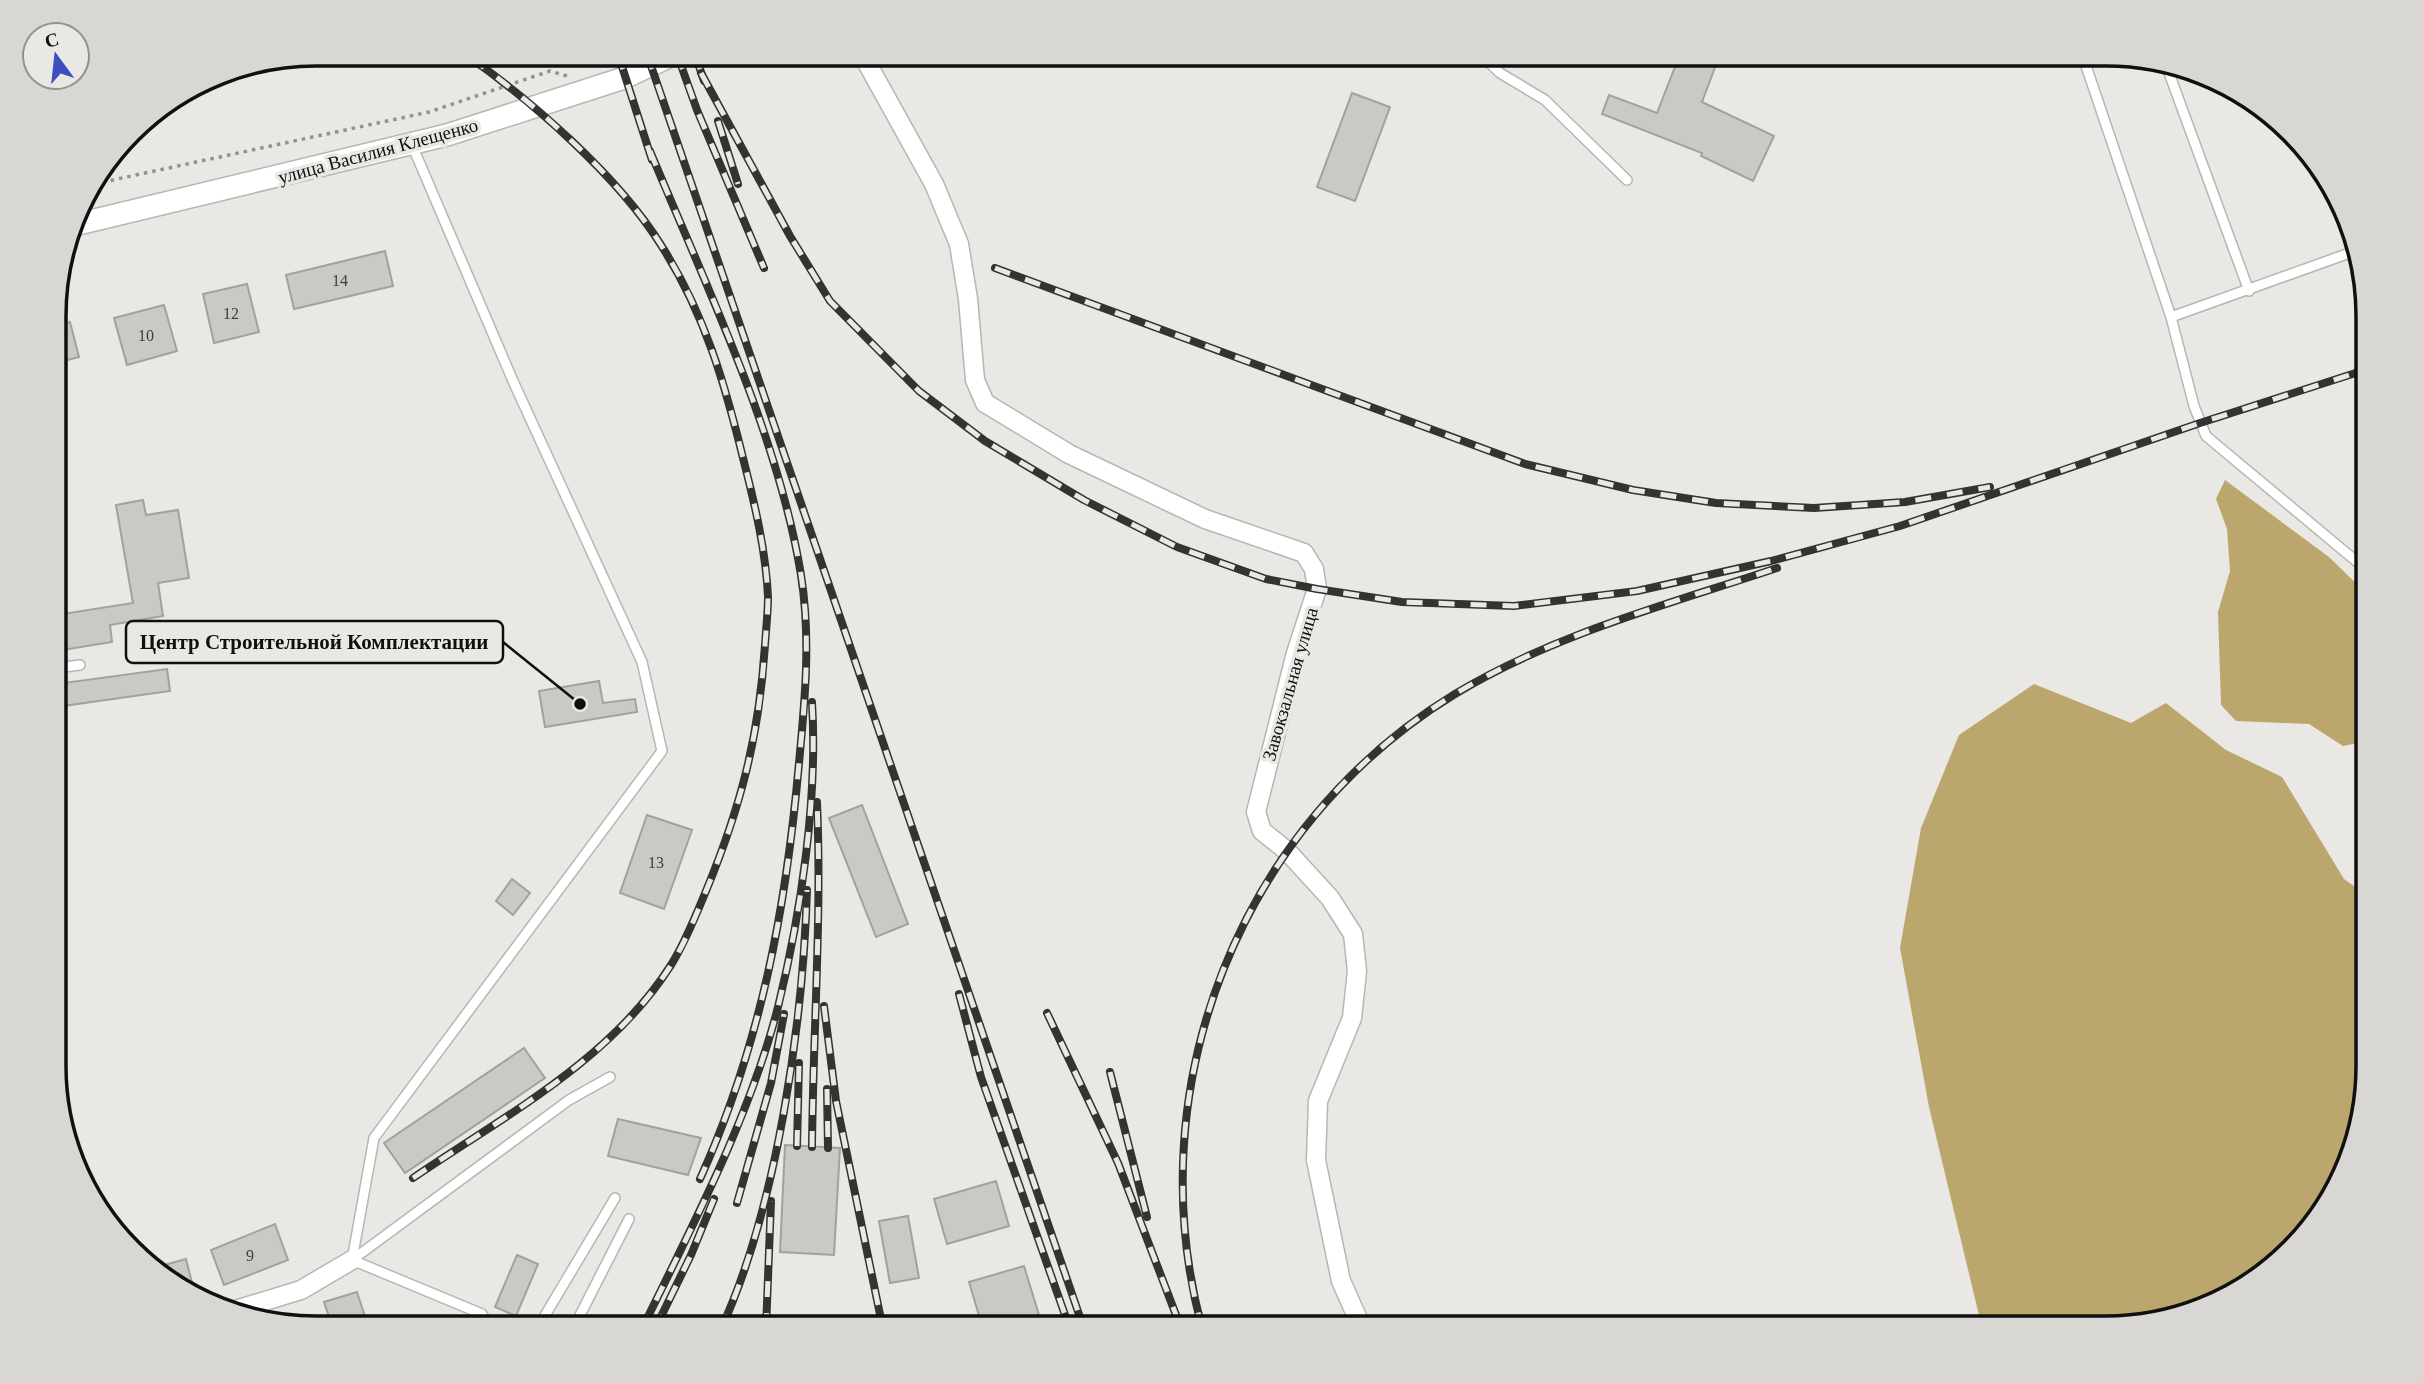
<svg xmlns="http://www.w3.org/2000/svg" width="2423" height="1383" font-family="Georgia,serif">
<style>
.forest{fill:#bba76e}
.building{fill:#cac9c5;stroke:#a2a19d;stroke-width:2}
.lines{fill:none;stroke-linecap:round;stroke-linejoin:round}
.service-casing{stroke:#b7b6b2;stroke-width:12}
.minor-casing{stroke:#b7b6b2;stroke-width:21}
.tertiary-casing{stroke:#b7b6b2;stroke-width:24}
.path{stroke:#93928f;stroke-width:3.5;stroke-dasharray:3.5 5;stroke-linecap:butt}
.service{stroke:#fff;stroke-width:9}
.minor{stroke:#fff;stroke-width:18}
.tertiary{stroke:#fff;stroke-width:21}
.rail-casing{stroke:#343331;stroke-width:8}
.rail{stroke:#e9e8e4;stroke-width:5;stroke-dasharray:16;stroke-linecap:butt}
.labels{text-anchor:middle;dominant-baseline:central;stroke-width:7;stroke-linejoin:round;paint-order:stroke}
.number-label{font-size:16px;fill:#3f3e3c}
.street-label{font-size:19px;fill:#11100f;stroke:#e9e8e4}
.rim{fill:none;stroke:#11100f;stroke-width:3.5}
.leader{fill:none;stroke:#11100f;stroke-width:2.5}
.callout-dot{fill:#11100f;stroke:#e9e8e4;stroke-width:2.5}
.callout{fill:#e9e8e4;stroke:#11100f;stroke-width:2.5}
.callout-label{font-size:21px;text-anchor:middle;font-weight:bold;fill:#11100f}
</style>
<rect width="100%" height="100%" fill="#e9e8e4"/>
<g class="forest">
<polygon points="2225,480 2329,557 2368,595 2368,741 2343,746 2309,724 2236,721 2221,705 2218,612 2230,571 2227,529 2216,499"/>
<polygon points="2034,684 2131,723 2166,703 2226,750 2282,777 2344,879 2368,896 2368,1083 2334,1197 2292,1252 2238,1293 2123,1328 1982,1328 1929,1107 1900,948 1921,828 1959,735"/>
</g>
<g class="building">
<polygon points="1680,54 1720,54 1702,102 1774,136 1753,181 1701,156 1702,153 1602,114 1609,95 1657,113"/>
<polygon points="1352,93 1390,107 1355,201 1317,187"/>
<polygon points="385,251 393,286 294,309 286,275"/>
<polygon points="247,284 259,332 214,343 203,294"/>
<polygon points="164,305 177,351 127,365 114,318"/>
<polygon points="70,322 79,357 56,363 56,325"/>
<polygon points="143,500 146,515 178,510 189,578 158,583 163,616 110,625 112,642 56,651 56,615 133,603 116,505"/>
<polygon points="167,669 170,691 56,707 56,684"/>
<polygon points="599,681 603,703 635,699 637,712 545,727 539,691"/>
<polygon points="862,805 908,924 876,937 829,818"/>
<polygon points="647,815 692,830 664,909 620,893"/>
<polygon points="512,879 530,893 513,915 496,901"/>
<polygon points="524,1048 545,1078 405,1173 384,1143"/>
<polygon points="618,1119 701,1138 688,1175 608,1156"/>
<polygon points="785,1145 840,1148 834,1255 780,1252"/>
<polygon points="996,1181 1009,1226 947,1244 934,1199"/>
<polygon points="908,1216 919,1278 890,1283 879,1221"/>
<polygon points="275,1224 288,1260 224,1285 211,1250"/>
<polygon points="517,1255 538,1264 516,1316 495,1307"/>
<polygon points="186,1259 196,1298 186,1294 157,1267"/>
<polygon points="1024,1266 1039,1315 983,1329 969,1282"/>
<polygon points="357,1292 369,1329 333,1329 324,1302"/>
</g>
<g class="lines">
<g class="service-casing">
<g id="service">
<polyline points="1480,54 1500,73 1545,100 1627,180"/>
<polyline points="2082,54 2171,317 2194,406 2206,436 2368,571"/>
<polyline points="2165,62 2249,291"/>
<polyline points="2171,317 2358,250"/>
<polyline points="56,668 80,665"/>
<polyline points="352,1260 374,1138 662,751 642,662 513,381 412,145"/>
<polyline points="352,1260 569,1100 610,1077"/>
<polyline points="352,1260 482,1314 490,1329"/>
<polyline points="537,1329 615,1198"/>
<polyline points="573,1329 629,1219"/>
</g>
</g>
<g class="minor-casing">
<g id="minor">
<polyline points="862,54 934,184 959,244 968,299 975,380 985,403 1069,454 1205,519 1304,553 1314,569 1317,589 1296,653 1256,812 1262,831 1287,851 1330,898 1353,934 1357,971 1352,1018 1318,1101 1316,1160 1341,1281 1362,1328"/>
<polyline points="229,1312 301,1290 352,1260"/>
</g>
</g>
<g class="tertiary-casing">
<polyline id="tertiary" points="74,225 447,135 624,78 675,54"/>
</g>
<polyline class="path" points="94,184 429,112 550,71 567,76"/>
<use href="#service" class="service"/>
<use href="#minor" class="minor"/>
<use href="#tertiary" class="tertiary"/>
<g class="rail-casing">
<g id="rail">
<polyline points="618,54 652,160"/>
<polyline points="647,54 1084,1329"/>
<polyline points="677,54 697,110 764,268"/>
<polyline points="695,54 704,81"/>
<polyline points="701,73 790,236 830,301 919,391 985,441 1084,500 1177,547 1266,579 1317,589 1402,602 1514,606 1637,591 1771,561 1900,526 2200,423 2368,369"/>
<polyline points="718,121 738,184"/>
<path d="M650 151C705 284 778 433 801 575 811 638 805 700 799 763 786 909 761 1044 700 1179"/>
<polyline points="995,268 1525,464 1633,490 1716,503 1814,508 1905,502 1990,487"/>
<polyline points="959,994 981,1077 1070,1329"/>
<polyline points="824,1006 836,1101 883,1329"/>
<polyline points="1047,1013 1118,1163 1181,1328"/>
<polyline points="1110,1072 1147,1217"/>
<polyline points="827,1089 828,1148"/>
<polyline points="797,1146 799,1063"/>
<path d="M812 1147C813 1032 822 917 817 802"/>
<path d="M413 1178C504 1116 610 1061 671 965 685 943 696 915 706 891 741 806 759 737 765 645 766 629 768 613 768 597 766 552 755 505 744 462 725 384 705 314 661 245 618 176 532 101 465 54"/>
<polyline points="737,1203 771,1083 784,1014"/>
<path d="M1202 1328C1137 1086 1240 825 1455 694 1554 634 1669 604 1777 568"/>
<path d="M642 1329C692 1226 750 1117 778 1007 801 913 818 799 812 702"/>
<polyline points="655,1329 691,1255 714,1199"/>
<path d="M721 1329C777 1207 803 1024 807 890"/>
<polyline points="766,1329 771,1201"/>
</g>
</g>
<use href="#rail" class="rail"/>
</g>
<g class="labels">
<g class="number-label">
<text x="340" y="280">14</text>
<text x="231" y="313">12</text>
<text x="146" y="335">10</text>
<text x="656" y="862">13</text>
<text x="250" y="1255">9</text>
</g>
<g class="street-label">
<text transform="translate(378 151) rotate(-15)">улица Василия Клещенко</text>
<text transform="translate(1290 684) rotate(-74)">Завокзальная улица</text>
</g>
</g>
<path d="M0 0H2423V1383H0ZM316 66H2106A250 250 0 0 1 2356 316V1066A250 250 0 0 1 2106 1316H316A250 250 0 0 1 66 1066V316A250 250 0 0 1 316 66Z" fill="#d8d7d3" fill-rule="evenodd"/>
<path class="rim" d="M316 66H2106A250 250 0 0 1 2356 316V1066A250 250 0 0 1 2106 1316H316A250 250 0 0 1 66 1066V316A250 250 0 0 1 316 66Z"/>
<path class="leader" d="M580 704L503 642"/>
<circle class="callout-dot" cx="580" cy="704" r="7"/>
<rect class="callout" x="126" y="621" width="377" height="42" rx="7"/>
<g class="callout-label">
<text x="314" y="649">Центр Строительной Комплектации</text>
</g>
<g transform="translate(56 56) rotate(345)"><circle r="33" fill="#e9e8e4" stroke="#93928f" stroke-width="2"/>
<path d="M0-5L12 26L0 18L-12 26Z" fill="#3c4ec1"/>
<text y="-10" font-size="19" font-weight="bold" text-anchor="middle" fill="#11100f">С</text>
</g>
</svg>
